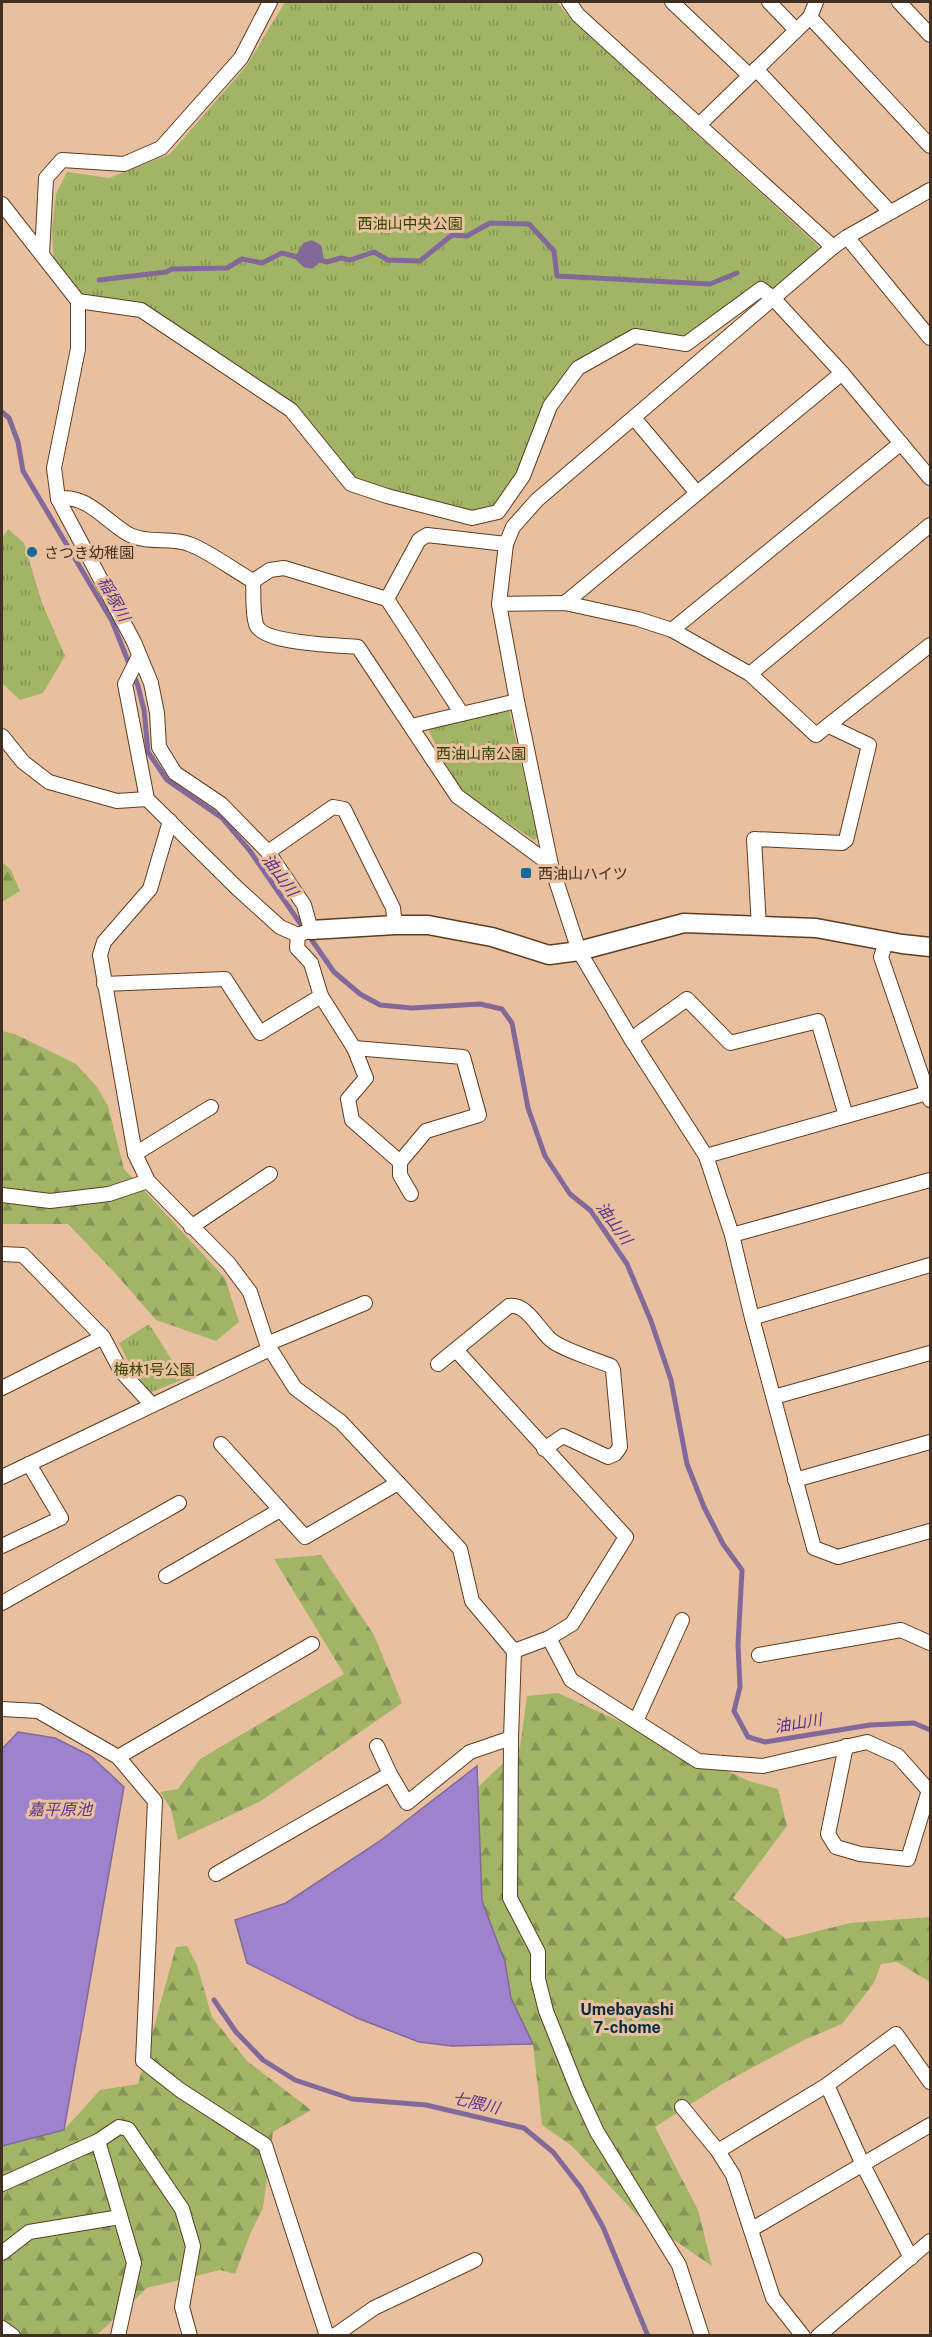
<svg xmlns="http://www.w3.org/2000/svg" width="932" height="2337" font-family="'Public Sans','Noto Sans JP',sans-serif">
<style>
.forest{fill:url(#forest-firs)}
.park{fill:url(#park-tufts)}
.water{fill:#9e82cd;stroke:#82699a;stroke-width:1.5}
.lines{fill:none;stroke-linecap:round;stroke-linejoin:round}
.stream{stroke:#82699a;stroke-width:5}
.minor-casing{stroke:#5e3d20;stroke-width:16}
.tertiary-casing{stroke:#5e3d20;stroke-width:21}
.minor{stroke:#fff;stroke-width:14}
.tertiary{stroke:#fff;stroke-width:18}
.poi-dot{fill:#136a9a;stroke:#e8c0a0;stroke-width:2}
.labels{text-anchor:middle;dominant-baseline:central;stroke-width:6;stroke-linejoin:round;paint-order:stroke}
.park-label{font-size:15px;fill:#374301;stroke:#e8c0a0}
.poi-label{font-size:15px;fill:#403023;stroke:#e8c0a0;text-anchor:start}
.water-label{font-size:16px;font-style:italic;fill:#59328b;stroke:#e8c0a0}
.neighbourhood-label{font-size:16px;font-weight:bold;fill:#052d44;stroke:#e8c0a0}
</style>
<defs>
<pattern id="forest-firs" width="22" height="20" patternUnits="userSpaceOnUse" patternTransform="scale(1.5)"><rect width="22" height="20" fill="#a2b567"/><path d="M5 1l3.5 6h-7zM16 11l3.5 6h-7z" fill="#859454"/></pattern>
<pattern id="park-tufts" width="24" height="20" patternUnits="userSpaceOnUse" patternTransform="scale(1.5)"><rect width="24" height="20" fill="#a2b567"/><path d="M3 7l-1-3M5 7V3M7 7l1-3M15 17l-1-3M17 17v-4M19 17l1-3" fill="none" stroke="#859454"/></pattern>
</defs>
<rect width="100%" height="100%" fill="#e8c0a0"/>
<g class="forest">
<polygon points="2,862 11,870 20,891 2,902"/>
<polygon points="2,1031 15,1034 76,1064 97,1087 108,1106 124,1169 225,1278 239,1322 216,1341 156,1320 115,1273 68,1224 2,1224"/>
<polygon points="321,1555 374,1635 402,1703 261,1801 178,1840 171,1809 160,1792 178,1789 200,1759 344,1674 274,1559"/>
<polygon points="558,1693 749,1781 778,1789 787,1826 733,1898 786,1939 850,1923 930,1917 930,1982 897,1962 881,1964 874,1983 842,2024 804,2040 724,2083 655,2127 698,2210 712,2266 636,2214 572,2146 542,2125 533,2044 511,1998 505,1962 482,1901 477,1788 520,1747 527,1696"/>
<polygon points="187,1946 197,1965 212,2017 247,2061 311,2110 273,2132 263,2208 251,2232 235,2274 220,2270 147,2288 97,2335 2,2336 2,2146 64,2130 100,2090 138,2084 176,1947"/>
</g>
<g class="park">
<polygon points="285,2 557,2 571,19 826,253 773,298 761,290 686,344 635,336 578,368 498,512 472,518 351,484 291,410 141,310 78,301 54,270 52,229 56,194 67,172 109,178 170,154 247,65"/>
<polygon points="8,529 24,543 42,603 65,656 43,693 20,700 2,683 2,539"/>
<polygon points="509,710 538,837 534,840 458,790 427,727"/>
<polygon points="149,1324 184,1379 145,1395 119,1343"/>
</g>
<g class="water">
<polygon points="18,1732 55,1738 91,1756 124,1787 64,2130 2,2146 2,1749"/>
<polygon points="477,1766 482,1901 505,1962 511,1998 533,2044 452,2046 419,2042 357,2018 247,1963 235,1920 286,1903 380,1841"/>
</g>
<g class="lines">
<g class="stream">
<polyline points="319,260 327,262 341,258 350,260 374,252 388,260 420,261 452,235 467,236 490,223 529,224 554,251 557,276 710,284 737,273"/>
<polyline points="99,280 166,272 172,269 227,268 242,259 262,263 282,253 297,257 305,265 312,266 321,258 319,247 312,243 305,245 299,255 303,262 312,263 318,258 317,249 310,246 303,250 303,257 306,261 315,258 314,249 307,249 306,256 312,257 311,252 309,252 309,254"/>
<polyline points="2,412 9,418 18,442 23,471 112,621 138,686 144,710 148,752 167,780 222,818 250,851 334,972 360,994 380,1005 412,1008 480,1004 502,1009 512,1023 528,1108 545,1156 570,1194 591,1211 627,1264 651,1321 671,1380 687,1464 704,1507 723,1544 742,1570 738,1645 740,1687 734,1711 748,1737 765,1742 870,1725 914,1723 930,1730"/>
<polyline points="214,2000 236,2032 263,2060 295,2080 352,2099 426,2105 524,2128 553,2152 581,2188 603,2227 648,2336"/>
</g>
<g class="minor-casing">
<g id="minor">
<polyline points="569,2 578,15 833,247"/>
<polyline points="672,2 749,75"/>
<polyline points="769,2 796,30"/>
<polyline points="899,2 930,35"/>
<polyline points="810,17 930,146"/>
<polyline points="756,69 890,212"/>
<polyline points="699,125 810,17 816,2"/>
<polyline points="930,190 847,237 833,247 537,500 513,527 506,544 499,604 517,701 551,865 579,951 631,1039 706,1156 732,1235 752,1318 814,1548 838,1557 930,1531"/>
<polyline points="2,204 78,301 78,349 54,468 58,499 134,642 151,683 157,713 159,747 175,773 221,804 268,852 304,905 311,930 298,935"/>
<polyline points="847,237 930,338"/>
<polyline points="42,255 46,178 62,160 124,164 161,148 241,58 270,2"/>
<polyline points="78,301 141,310 291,410 351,484 387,496 472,518 498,512 523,476 550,406 578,368 635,336 686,344 761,289 773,298 842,373 930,478"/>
<polyline points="634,418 697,493"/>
<path d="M58 499C87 493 107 523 130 535 148 544 171 537 189 544 207 550 235 571 253 581 254 595 252 611 256 624 261 644 338 645 358 647L457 796 551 865"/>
<polyline points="253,581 270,570 284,568 387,599 462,714"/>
<polyline points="387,599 419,540 427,535 506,544"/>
<polyline points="565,603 842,373"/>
<polyline points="499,604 565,603 638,619 672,630 750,674 816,735 930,645"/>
<polyline points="672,630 901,443"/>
<polyline points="139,656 125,684 147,799 238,889 280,927 298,935"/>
<polyline points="750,674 930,525"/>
<polyline points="411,726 517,701"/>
<polyline points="2,736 23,762 49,782 117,801 147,799"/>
<polyline points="170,821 150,889 104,942 100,955 135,1154 148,1181 229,1264 250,1292 267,1344 295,1388 341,1422 460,1549 472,1601 514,1651 549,1638 572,1624 626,1537 456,1350"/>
<polyline points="268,852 333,807 344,809 393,908 395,925"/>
<polyline points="759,927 754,839 842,843 846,840 869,745 829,726"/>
<polyline points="298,935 297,948 311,963 321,996 354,1048 366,1078 348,1099 352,1120 400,1162"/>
<polyline points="886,942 881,957 930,1100"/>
<polyline points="104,984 225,979 260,1033 321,996"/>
<polyline points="631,1039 687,999 730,1043 818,1021 846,1116"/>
<polyline points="354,1048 463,1057 479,1115 426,1131 400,1162 400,1175 411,1194"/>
<polyline points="135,1154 211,1107"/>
<polyline points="706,1156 927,1093"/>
<polyline points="2,1195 50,1201 109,1194 148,1181"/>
<polyline points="191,1227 270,1174"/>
<polyline points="732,1235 930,1180"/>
<polyline points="2,1254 23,1255 103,1337 121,1371 152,1405"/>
<polyline points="752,1318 930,1265"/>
<polyline points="267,1344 365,1303"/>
<path d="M438 1364 509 1306C527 1303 538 1329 551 1340 561 1349 596 1360 611 1366L613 1370 620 1447 615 1454 608 1457 563 1436 544 1449"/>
<polyline points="2,1388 103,1337"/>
<polyline points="774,1397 930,1353"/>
<polyline points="221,1444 305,1537 398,1483"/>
<polyline points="2,1477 270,1349"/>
<polyline points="795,1480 930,1442"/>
<polyline points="2,1546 61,1518 29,1464"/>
<polyline points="166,1576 280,1510"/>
<polyline points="2,1603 179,1503"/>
<polyline points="549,1638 571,1680 698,1761 763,1766 867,1742 898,1756 930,1792"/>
<polyline points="759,1655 901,1630 930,1643"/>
<polyline points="2,1709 38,1711 118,1757 155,1801 143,2061 180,2090 265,2145 327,2336"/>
<polyline points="636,1721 682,1620"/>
<polyline points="511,1738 510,1898 538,1952 538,1979 546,2011 578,2091 597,2132 679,2265 702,2336"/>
<polyline points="377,1746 390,1774"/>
<polyline points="846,1746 828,1834 836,1847 860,1854 908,1859 929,1790"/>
<polyline points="118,1757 312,1644"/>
<polyline points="216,1874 390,1774 407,1803 470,1752 511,1738 514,1651"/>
<polyline points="827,2085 863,2165 911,2258"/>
<polyline points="682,2107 718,2151 733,2175 773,2298 803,2336"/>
<polyline points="98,2141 134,2263 118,2336"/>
<polyline points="718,2151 827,2085 896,2034 930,2082"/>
<polyline points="2,2184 98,2141 119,2127 128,2129 182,2209 193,2246 182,2307 190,2336"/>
<polyline points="752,2229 930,2125"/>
<polyline points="2,2253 29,2232 120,2217"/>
<polyline points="2,2328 13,2336"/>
<polyline points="334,2336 374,2308 475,2260"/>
<polyline points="818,2336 930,2241"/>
</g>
</g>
<g class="tertiary-casing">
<polyline id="tertiary" points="311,930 395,925 428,925 492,937 549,955 579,951 684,923 816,928 902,944 930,947"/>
</g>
<use href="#minor" class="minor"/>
<use href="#tertiary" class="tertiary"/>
</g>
<g class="poi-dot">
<circle cx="32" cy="552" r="6"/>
<rect x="520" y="867" width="12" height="12" rx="3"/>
</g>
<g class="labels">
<g class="park-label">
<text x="410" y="223">西油山中央公園</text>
<text x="481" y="753">西油山南公園</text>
<text x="154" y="1369">梅林1号公園</text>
</g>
<g class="poi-label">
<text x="44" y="552">さつき幼稚園</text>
<text x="538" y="873">西油山ハイツ</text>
</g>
<g class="water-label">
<text transform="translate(114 599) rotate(61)">稲塚川</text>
<text transform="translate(280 875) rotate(54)">油山川</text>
<text transform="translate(614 1223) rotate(54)">油山川</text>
<text transform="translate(798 1723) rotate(-9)">油山川</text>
<text x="60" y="1809">嘉平原池</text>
<text transform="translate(476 2103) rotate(13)">七隈川</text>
</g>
<g class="neighbourhood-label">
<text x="627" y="2009">Umebayashi<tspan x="627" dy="18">7-chome</tspan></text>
</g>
</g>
<rect width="932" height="2337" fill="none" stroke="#403023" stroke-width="6"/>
</svg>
